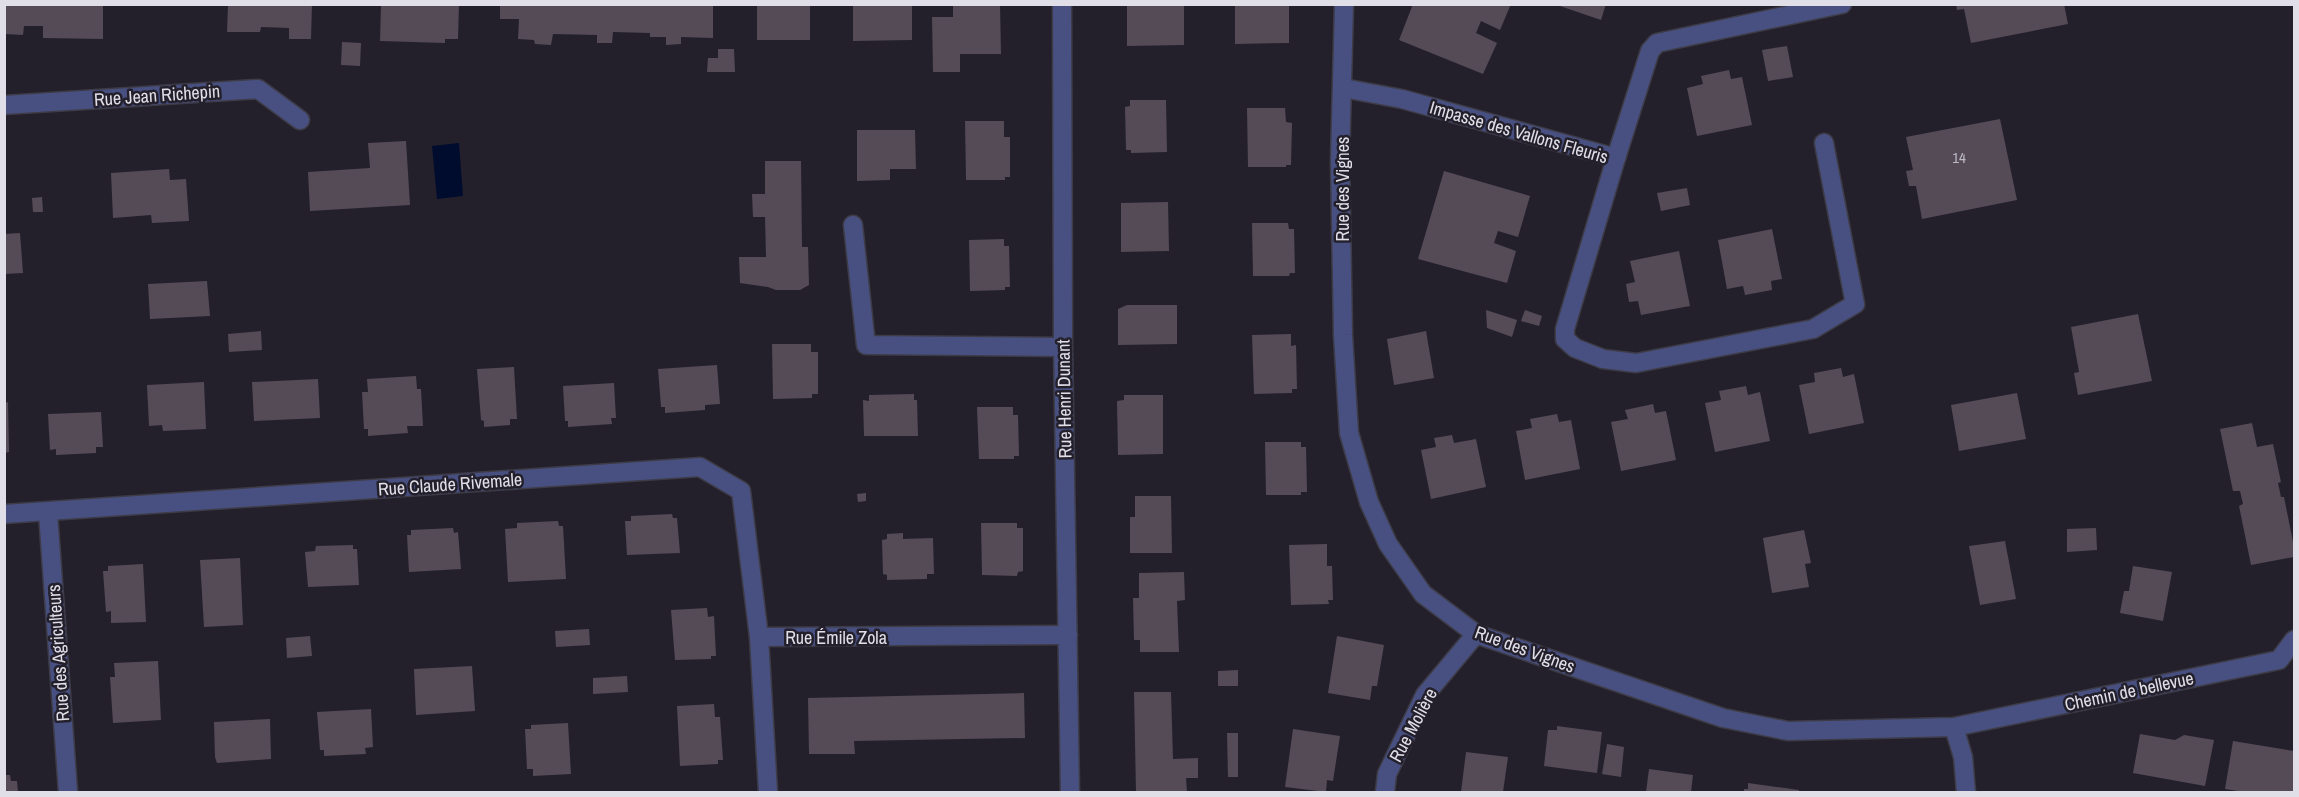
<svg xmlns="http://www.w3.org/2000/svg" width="2299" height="797" font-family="'Archivo Narrow',sans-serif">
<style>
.water{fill:#000c2d}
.building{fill:#544b57}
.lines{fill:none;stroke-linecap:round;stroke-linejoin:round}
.minor-casing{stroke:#3d3b46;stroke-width:21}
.minor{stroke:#485081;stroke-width:18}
.labels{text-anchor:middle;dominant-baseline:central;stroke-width:5;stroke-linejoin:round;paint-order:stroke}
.number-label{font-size:15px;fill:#bdb9c3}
.street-label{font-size:18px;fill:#e0dee7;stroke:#23202c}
</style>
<rect width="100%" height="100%" fill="#23202c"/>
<polygon class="water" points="459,143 463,196 437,199 432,146"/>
<g class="building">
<polygon points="4,4 103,4 103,39 43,38 43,26 24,26 23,35 4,34"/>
<polygon points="228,4 312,4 311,39 289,39 289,28 261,27 260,32 227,32"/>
<polygon points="381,4 459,4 458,39 445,39 445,43 380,41"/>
<polygon points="500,4 713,4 713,38 681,37 681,44 666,45 666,37 650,37 650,33 613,32 612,43 597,43 597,35 553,34 551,45 535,44 534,40 518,39 519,19 500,19"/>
<rect x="757" y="4" width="53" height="36"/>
<polygon points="853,4 912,4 912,40 853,41"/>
<polygon points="953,4 1000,4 1001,54 960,54 960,72 933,72 932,17 953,17"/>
<polygon points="1127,4 1184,4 1184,45 1127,46"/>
<polygon points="1251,4 1289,6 1289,43 1235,44 1235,6"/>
<polygon points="1413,4 1511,4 1500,30 1481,21 1476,33 1497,43 1483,74 1399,40"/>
<polygon points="1554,4 1606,4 1601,20"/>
<polygon points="1956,4 2064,4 2068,24 1971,43 1964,9 1957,10"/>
<polygon points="342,42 361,43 360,66 341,65"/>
<polygon points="1787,46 1793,77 1768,81 1762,50"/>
<polygon points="718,49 734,49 735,72 707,72 708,58 718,58"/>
<polygon points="1729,70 1731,79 1742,77 1752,125 1697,136 1687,88 1703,84 1701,76"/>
<polygon points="1130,100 1166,100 1167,152 1131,153 1131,150 1126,150 1125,107 1130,106"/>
<polygon points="1247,108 1285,108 1286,122 1292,123 1291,165 1286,165 1286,167 1248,167"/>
<polygon points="2000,119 2017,200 1922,219 1916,186 1909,186 1906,171 1913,170 1906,137"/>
<polygon points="965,121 1004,121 1004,137 1010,137 1010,177 1005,177 1005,180 966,180"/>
<polygon points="857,130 915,130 916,169 890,169 890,180 857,181"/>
<polygon points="406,141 410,205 310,211 308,172 370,168 368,143"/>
<polygon points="765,161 801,161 802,247 808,247 809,285 800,290 776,290 768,287 740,283 739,257 766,257 765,217 753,217 752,194 765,194"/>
<polygon points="169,169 170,180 186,179 189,221 152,223 151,215 113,218 111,173"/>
<polygon points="1444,171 1530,196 1518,237 1498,231 1494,243 1516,251 1507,283 1418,259"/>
<polygon points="1687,188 1690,205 1661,211 1657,193"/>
<polygon points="42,197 43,212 33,212 32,198"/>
<polygon points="1168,202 1169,251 1121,252 1121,203"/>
<polygon points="1252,223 1288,223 1289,229 1294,229 1295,273 1290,273 1289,276 1253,276"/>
<polygon points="1772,229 1782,279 1771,281 1772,290 1745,295 1743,286 1727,289 1718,240"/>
<polygon points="20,233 23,273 4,274 4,234"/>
<polygon points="1004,239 1004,246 1009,246 1010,287 1005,287 1005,290 970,291 969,240"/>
<polygon points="1679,251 1690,306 1641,315 1638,301 1629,302 1626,284 1635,282 1630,261"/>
<polygon points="207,281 210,316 150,319 148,284"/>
<polygon points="1127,305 1177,305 1177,344 1118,345 1118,309"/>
<polygon points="1486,310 1517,320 1512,337 1487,328"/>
<polygon points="1525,310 1542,316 1539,326 1521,321"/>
<polygon points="2138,314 2152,381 2078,395 2074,373 2079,372 2071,327"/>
<polygon points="261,331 262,350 229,352 228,334"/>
<polygon points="1426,331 1434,378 1394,385 1387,339"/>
<polygon points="1291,334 1291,346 1296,345 1297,389 1292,389 1292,393 1254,394 1252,335"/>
<polygon points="772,344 811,344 811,352 818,352 818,394 812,394 812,398 773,399"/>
<polygon points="717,365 720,404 705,405 705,410 665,413 665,407 661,407 658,369"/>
<polygon points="514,367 517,419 510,419 510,425 484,427 484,421 481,420 477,369"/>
<polygon points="1841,368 1843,377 1854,374 1864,423 1809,434 1799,385 1815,382 1814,373"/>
<polygon points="416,376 417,389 421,389 423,426 407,426 408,433 368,436 368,429 364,429 362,392 368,392 367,379"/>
<polygon points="318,379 320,418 254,421 252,382"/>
<polygon points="204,382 206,429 163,431 162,425 149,426 147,385"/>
<polygon points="614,383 616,418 611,418 612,424 568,427 568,421 565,421 563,386"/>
<polygon points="1746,386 1748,395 1760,392 1770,441 1715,452 1705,403 1721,400 1719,391"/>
<polygon points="2017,393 2026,439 1959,451 1951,405"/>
<polygon points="914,394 914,400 917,400 918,436 864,436 863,400 869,401 869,395"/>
<polygon points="1124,395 1163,395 1163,454 1118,455 1117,401 1124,400"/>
<polygon points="8,402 9,452 4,453 4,403"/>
<polygon points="1653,404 1655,413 1666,411 1676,460 1621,471 1611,422 1628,419 1625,410"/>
<polygon points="977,407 1013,407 1013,415 1018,415 1019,456 1014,456 1014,459 979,459"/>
<polygon points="101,412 103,447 96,447 96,453 56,455 56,449 50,450 48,414"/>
<polygon points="1557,414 1559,422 1571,420 1580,469 1525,480 1516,431 1532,428 1530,419"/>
<polygon points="2252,423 2257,447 2273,444 2281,482 2278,483 2281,497 2284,497 2294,547 2294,557 2251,565 2239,506 2243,504 2240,491 2233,491 2220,429"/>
<polygon points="1452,435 1454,443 1476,439 1486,487 1431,499 1421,450 1436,447 1434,438"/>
<polygon points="1265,442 1301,442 1301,447 1306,447 1307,492 1301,492 1301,495 1266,495"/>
<polygon points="866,493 866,501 858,502 857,494"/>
<polygon points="1135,496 1171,496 1172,553 1130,553 1130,517 1135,517"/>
<polygon points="672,514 673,518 677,518 680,553 627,555 625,521 631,521 631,516"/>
<polygon points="558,521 559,526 563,526 566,579 508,582 505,529 517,528 517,523"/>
<polygon points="981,523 1017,523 1017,528 1023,528 1023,571 1018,572 1017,576 982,575"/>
<polygon points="453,528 454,533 458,532 461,569 409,572 407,535 411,535 411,530"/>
<polygon points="2096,528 2097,550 2067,552 2067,529"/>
<polygon points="1804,530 1811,563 1805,564 1809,587 1772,593 1763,538"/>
<polygon points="903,533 903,539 933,538 934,574 927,574 927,579 887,580 887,575 883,574 882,540 887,539 887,534"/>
<polygon points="2005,541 2016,599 1980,605 1969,546"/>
<polygon points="1327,544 1327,566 1332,566 1333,600 1328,600 1329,604 1291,605 1289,545"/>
<polygon points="353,545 353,549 357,549 359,585 308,587 305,552 315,551 316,546"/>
<polygon points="240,558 243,625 204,627 200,560"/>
<polygon points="143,564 146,622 111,623 111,611 106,612 103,571 108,571 108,566"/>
<polygon points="2133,566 2172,572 2163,621 2120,613 2124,591 2129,591"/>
<polygon points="1184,572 1185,600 1177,601 1179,652 1140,652 1140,640 1134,640 1133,598 1139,598 1139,573"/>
<polygon points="707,608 708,617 714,616 716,656 711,656 711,659 675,660 671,610"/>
<polygon points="589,629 590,645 556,647 555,631"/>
<polygon points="310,636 312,656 287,658 286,638"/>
<polygon points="1337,636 1384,645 1377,686 1372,686 1370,700 1328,693"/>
<polygon points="158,661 161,720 113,723 110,677 115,677 114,663"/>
<polygon points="472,666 475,711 416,715 414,669"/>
<polygon points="1238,670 1238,686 1218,686 1218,671"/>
<polygon points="627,676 628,692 593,694 593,678"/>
<polygon points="1134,692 1171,692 1173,759 1198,758 1198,778 1186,778 1187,792 1136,792"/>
<polygon points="1024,693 1025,738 854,741 855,754 809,754 808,698"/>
<polygon points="714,704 715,717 720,717 723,760 718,760 718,764 680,766 677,706"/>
<polygon points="371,709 373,747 365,748 366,754 324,756 324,750 320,750 317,712"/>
<polygon points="270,719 271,759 217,763 215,757 214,722"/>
<polygon points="568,723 571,774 533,776 533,769 527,769 525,729 531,729 531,725"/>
<polygon points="1557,726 1602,732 1597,773 1544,766 1548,730 1557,730"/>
<polygon points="1293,729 1340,736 1333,781 1327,780 1326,792 1285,787"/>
<polygon points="1227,733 1238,733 1238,777 1228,777"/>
<polygon points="2140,734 2175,740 2184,735 2214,740 2205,786 2133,773"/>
<polygon points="2233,741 2294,751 2294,792 2244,792 2225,789"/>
<polygon points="1607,744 1624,747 1621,777 1602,774"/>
<polygon points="1466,752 1508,757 1503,792 1461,792"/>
<polygon points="1649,769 1693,775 1691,792 1646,792"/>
<polygon points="4,775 10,775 11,781 17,781 18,792 4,792"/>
<polygon points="1748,783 1799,790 1799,792 1744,792 1744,789 1748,789"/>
</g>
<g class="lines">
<g class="minor-casing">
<g id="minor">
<polyline points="1062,4 1063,347 1070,792"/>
<polyline points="1344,4 1340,161 1343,335 1349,433 1369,502 1388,544 1423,594 1476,634 1723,718 1788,731 1954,727 2279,660 2294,640"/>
<polyline points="1343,88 1402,99 1616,158 1565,329 1565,339 1575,348 1603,359 1636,363 1813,329 1855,304 1824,143"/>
<polyline points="4,105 258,89 300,120"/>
<polyline points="1616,158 1650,51 1657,43 1842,4"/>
<polyline points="853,225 866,345 1063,347"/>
<polyline points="48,513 68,792"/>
<polyline points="4,514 700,467 741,491 759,637"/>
<polyline points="1954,727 1963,757 1966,792"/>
<polyline points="768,792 759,637 1068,635"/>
<polyline points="1385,792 1387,774 1425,695 1476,634"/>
</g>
</g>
<use href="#minor" class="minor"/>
</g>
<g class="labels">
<g class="number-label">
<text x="1959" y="157">14</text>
</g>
<g class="street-label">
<text transform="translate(157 95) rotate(-4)">Rue Jean Richepin</text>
<text transform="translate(1519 132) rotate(16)">Impasse des Vallons Fleuris</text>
<text transform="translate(1342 189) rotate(-90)">Rue des Vignes</text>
<text transform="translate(1064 399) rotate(-91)">Rue Henri Dunant</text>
<text transform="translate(450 484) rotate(-4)">Rue Claude Rivemale</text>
<text x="836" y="637">Rue Émile Zola</text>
<text transform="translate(1525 649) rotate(20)">Rue des Vignes</text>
<text transform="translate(58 653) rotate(-94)">Rue des Agriculteurs</text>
<text transform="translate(2129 691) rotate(-12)">Chemin de bellevue</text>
<text transform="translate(1413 725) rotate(-62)">Rue Molière</text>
</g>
</g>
<rect width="2299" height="797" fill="none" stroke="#e0dee7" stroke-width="12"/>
</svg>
